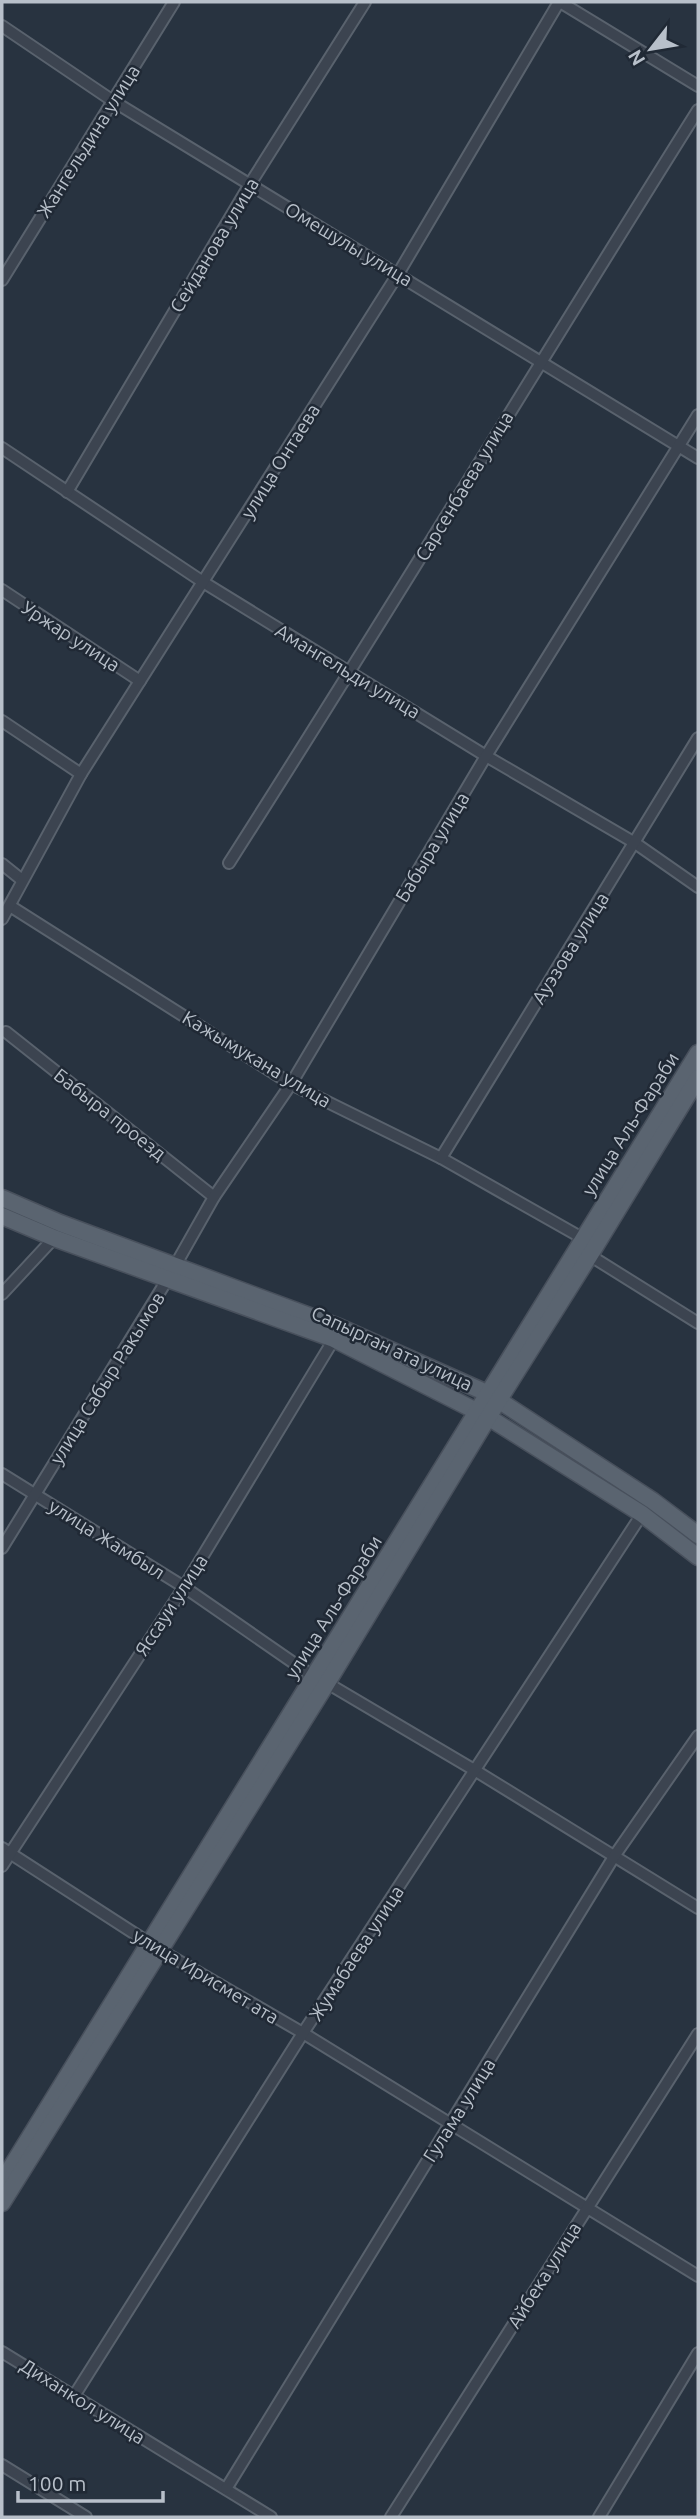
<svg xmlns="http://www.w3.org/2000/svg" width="700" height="2519" font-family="Ubuntu,sans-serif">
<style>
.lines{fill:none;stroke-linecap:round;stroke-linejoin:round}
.street-casing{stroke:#59626d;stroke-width:14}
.primary-casing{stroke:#48505c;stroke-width:19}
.street{stroke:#3c4450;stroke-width:10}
.primary{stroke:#5a6470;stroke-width:16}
.labels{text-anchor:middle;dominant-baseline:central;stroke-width:5;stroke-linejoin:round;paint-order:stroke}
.street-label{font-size:19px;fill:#b8c0ca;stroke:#202935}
</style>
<rect width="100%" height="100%" fill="#283340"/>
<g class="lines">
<g class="street-casing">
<g id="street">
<polyline points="560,2 698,86"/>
<polyline points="2,26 113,101 698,458"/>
<polyline points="2,280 174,2"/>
<polyline points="2,448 203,582 486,756 635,843 698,887"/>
<polyline points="67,492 250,184 365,2"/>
<polyline points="2,590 140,681"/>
<polyline points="2,721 81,774"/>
<path d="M229 863C388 614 541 360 698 110"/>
<polyline points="2,864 22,880"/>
<polyline points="10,906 291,1084 441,1158 584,1239"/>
<polyline points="2,919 81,774 398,274 559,2"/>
<polyline points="6,1032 214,1197"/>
<polyline points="441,1158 698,738"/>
<polyline points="586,1253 698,1323"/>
<polyline points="2,1294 54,1238"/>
<polyline points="2,1474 184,1587 314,1677"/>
<polyline points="2,1548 167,1280 214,1197 291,1084 486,756 698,415"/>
<polyline points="327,1683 476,1771 698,1908"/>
<polyline points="2,1848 160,1950 303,2033 698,2276"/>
<polyline points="2,1866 184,1587 334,1339"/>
<polyline points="2,2352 271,2517"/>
<polyline points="74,2396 303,2033 642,1514"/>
<polyline points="2,2465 86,2517"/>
<polyline points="226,2489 615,1855 698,1736"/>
<polyline points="391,2517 698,2034"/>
<polyline points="599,2517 698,2353"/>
</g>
</g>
<g class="primary-casing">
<g id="primary">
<polyline points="2,1198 60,1223 339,1327 489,1394 653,1501 698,1535"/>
<polyline points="2,1216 54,1238 334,1339 488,1417 642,1514 698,1557"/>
<polyline points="2,2182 698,1053"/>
<polyline points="2,2203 327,1683 498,1401 590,1255 698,1078"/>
</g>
</g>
<use href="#street" class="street"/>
<use href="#primary" class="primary"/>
</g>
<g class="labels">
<g class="street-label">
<text transform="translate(88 141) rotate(-58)">Жангельдина улица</text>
<text transform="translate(349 244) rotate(31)">Омешулы улица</text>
<text transform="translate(214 245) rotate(-59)">Сейданова улица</text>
<text transform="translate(280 461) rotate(-58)">улица Онтаева</text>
<text transform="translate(464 486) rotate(-59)">Сарсенбаева улица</text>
<text transform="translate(71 636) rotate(33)">Уржар улица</text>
<text transform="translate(348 671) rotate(31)">Амангельди улица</text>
<text transform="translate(432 847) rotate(-59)">Бабыра улица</text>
<text transform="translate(570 948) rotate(-58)">Ауэзова улица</text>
<text transform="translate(257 1059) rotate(31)">Кажымукана улица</text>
<text transform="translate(110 1114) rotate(38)">Бабыра проезд</text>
<text transform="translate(630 1124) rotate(-58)">улица Аль-Фараби</text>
<text transform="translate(392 1348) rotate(25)">Сапырган ата улица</text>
<text transform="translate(107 1378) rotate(-58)">улица Сабыр Ракымов</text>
<text transform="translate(107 1539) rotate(32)">улица Жамбыл</text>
<text transform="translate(171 1605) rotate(-57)">Яссауи улица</text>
<text transform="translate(333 1607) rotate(-58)">улица Аль-Фараби</text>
<text transform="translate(356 1953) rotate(-57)">Жумабаева улица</text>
<text transform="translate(206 1976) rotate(31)">улица Ирисмет ата</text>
<text transform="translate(459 2110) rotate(-58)">Гулама улица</text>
<text transform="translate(544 2275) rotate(-58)">Айбека улица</text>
<text transform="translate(83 2401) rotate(32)">Диханкол улица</text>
</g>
</g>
<rect width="700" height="2519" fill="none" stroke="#b8c0ca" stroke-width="7"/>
<g transform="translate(651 49) rotate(239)" stroke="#202935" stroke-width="5" paint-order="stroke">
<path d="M0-5L12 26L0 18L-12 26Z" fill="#b8c0ca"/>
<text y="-10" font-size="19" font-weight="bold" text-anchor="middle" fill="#b8c0ca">N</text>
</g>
<path d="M18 2491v10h145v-10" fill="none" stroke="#b8c0ca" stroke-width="3.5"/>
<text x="28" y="2491" font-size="21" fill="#b8c0ca" stroke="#202935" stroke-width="5" paint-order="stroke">100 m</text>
</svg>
